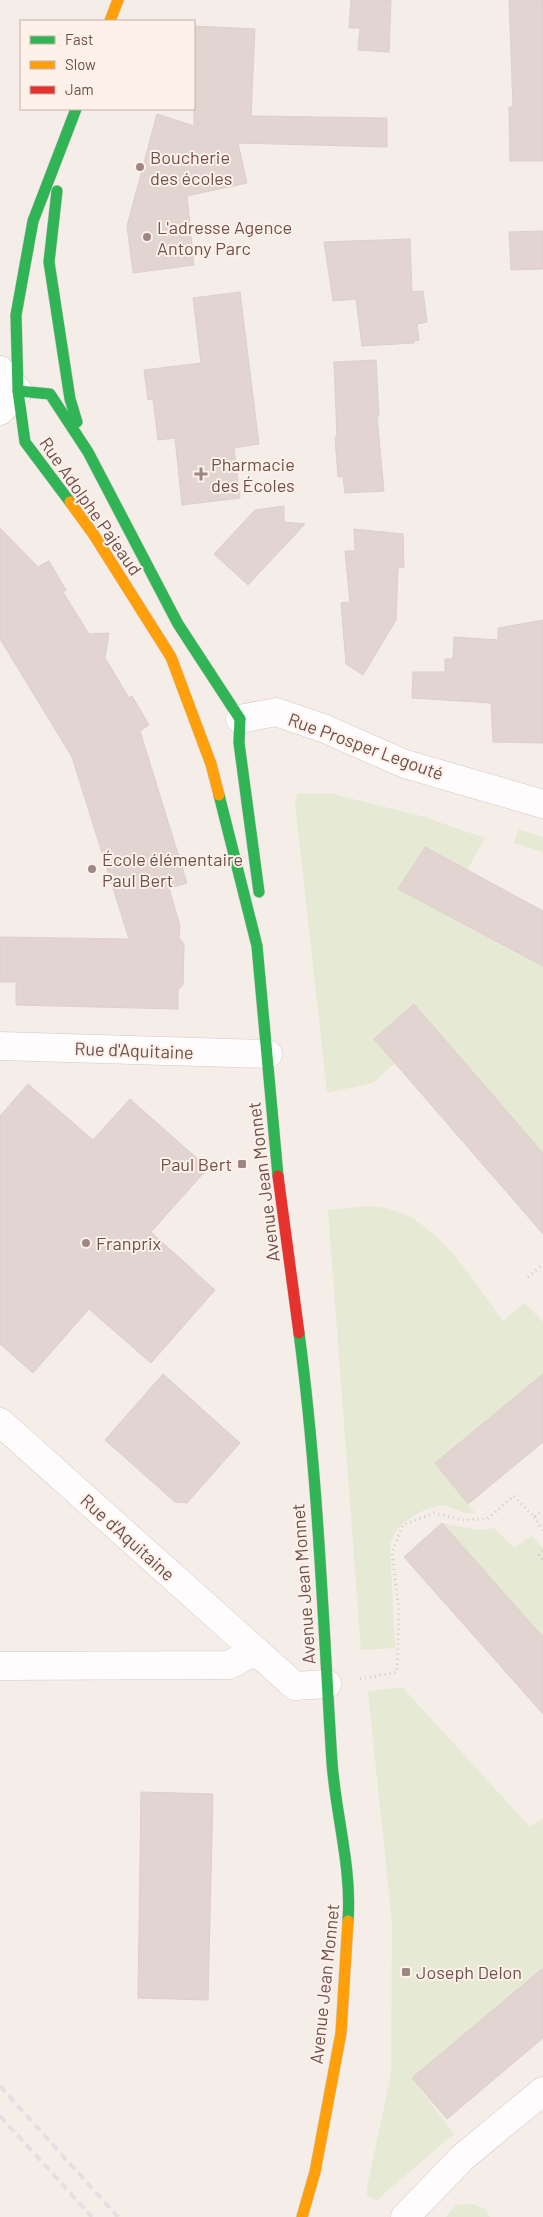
<svg xmlns="http://www.w3.org/2000/svg" width="543" height="2217" font-family="Barlow,sans-serif">
<style>
.green{fill:#e6e9d4}
.building{fill:#e1d4d1;stroke:#ddcfcb}
.lines{fill:none;stroke-linecap:round;stroke-linejoin:round}
.street-casing{stroke:#d3c9c6;stroke-width:29}
.fast-casing{stroke:#d4c9c5;stroke-width:12}
.slow-casing{stroke:#d4c9c5;stroke-width:12}
.jam-casing{stroke:#d4c9c5;stroke-width:12}
.path{stroke:#d5ccca;stroke-width:3;stroke-dasharray:1 4;stroke-linecap:butt}
.street{stroke:#fefcfc;stroke-width:28}
.fast{stroke:#30b455;stroke-width:11}
.slow{stroke:#ff9f0a;stroke-width:11}
.jam{stroke:#e5322d;stroke-width:11}
.rail{stroke:#e3e0e4;stroke-width:4;stroke-dasharray:8 5;stroke-linecap:butt}
.poi-dot{fill:#9e8783;stroke:#fdf1e9;stroke-width:2}
.labels{text-anchor:middle;dominant-baseline:central;stroke-width:4;stroke-linejoin:round;paint-order:stroke}
.poi-label{font-size:18px;fill:#6f504c;stroke:#fdf1e9;text-anchor:start}
.street-label{font-size:18px;fill:#6f504c;stroke:#fdf1e9}
</style>
<rect width="100%" height="100%" fill="#f5ede8"/>
<g class="green">
<polygon points="298,793 333,794 421,816 485,838 467,870 424,847 398,889 543,966 543,1153 414,1004 374,1039 395,1063 373,1083 327,1093 295,803"/>
<polygon points="518,829 543,837 543,852 514,843"/>
<path d="M370 1206C433 1208 469 1277 503 1321L525 1303 543 1322V1374L435 1463 475 1513C462 1515 456 1508 445 1506 431 1504 405 1519 397 1530 394 1534 392 1540 390 1544L395 1648 361 1650 328 1210Z"/>
<polygon points="442,1523 479,1530 494,1528 514,1548 532,1536 543,1548 543,1637"/>
<polygon points="402,1687 530,1827 543,1818 543,1968 412,2078 454,2134 387,2191 377,2201 367,2196 367,2187 391,2075 392,1923 368,1691"/>
<polygon points="473,2204 485,2209 490,2217 446,2217 456,2205"/>
</g>
<g class="building">
<polygon points="351,0 391,0 389,52 358,50 360,28 349,28"/>
<polygon points="509,0 543,0 543,161 510,161 509,107 513,107"/>
<polygon points="194,26 255,29 251,116 387,118 387,147 238,143 247,183 187,196 194,265 133,273 127,226 157,114 194,126"/>
<polygon points="543,231 543,269 511,270 509,232"/>
<polygon points="410,239 412,292 423,291 427,322 417,324 419,340 414,341 414,343 362,346 356,299 333,301 324,242"/>
<polygon points="240,292 259,444 234,448 240,498 182,505 175,438 158,440 153,399 148,400 144,370 201,363 193,298"/>
<polygon points="376,360 379,416 377,416 384,491 345,493 343,477 338,477 335,437 337,437 334,362"/>
<polygon points="284,506 284,522 305,524 248,585 214,554 255,510"/>
<polygon points="0,528 38,567 49,561 66,590 63,592 89,634 109,633 105,658 129,698 132,696 149,725 140,731 187,883 169,888 180,926 179,938 184,944 183,985 178,990 178,1009 16,1005 16,982 0,982 0,937 129,939 72,757 0,639"/>
<polygon points="354,529 403,534 404,567 398,568 396,620 363,675 346,664 341,603 350,602 345,551 355,551"/>
<polygon points="543,620 543,743 493,742 491,703 412,698 413,672 445,672 445,659 453,659 454,637 498,640 498,628"/>
<polygon points="425,847 543,911 543,966 398,889"/>
<polygon points="414,1004 543,1153 543,1234 374,1039"/>
<polygon points="28,1084 93,1140 130,1099 208,1168 151,1232 215,1290 151,1363 89,1309 33,1373 0,1344 0,1116"/>
<polygon points="163,1374 240,1443 187,1503 175,1502 105,1440"/>
<polygon points="543,1374 543,1442 468,1504 435,1463"/>
<polygon points="442,1523 543,1637 543,1714 404,1557"/>
<polygon points="141,1792 213,1794 208,2000 138,1998"/>
<polygon points="543,1968 543,2038 447,2119 412,2078"/>
</g>
<g class="lines">
<g class="street-casing">
<g id="street">
<polyline points="0,370 18,391 0,411"/>
<polyline points="240,719 276,712 323,728 405,764 543,804"/>
<polyline points="0,1046 268,1054"/>
<polyline points="0,1422 295,1686 327,1684"/>
<polyline points="0,1666 229,1665 256,1651"/>
<polyline points="405,2217 463,2157 543,2091"/>
</g>
</g>
<g class="fast-casing">
<g id="fast">
<polyline points="57,191 49,262 70,399 77,422"/>
<polyline points="18,391 50,394 88,452 178,624 240,719"/>
<polyline points="70,502 25,442 18,391 16,315 33,221 76,109"/>
<polyline points="240,719 239,743 259,892"/>
<polyline points="219,795 257,946 278,1176"/>
<path d="M299 1333C318 1475 323 1620 332 1763 336 1816 352 1868 348 1921"/>
</g>
</g>
<g class="slow-casing">
<g id="slow">
<polyline points="110,21 118,0"/>
<polyline points="70,502 94,535 171,657 211,764 219,795"/>
<polyline points="302,2217 315,2172 341,2033 348,1921"/>
</g>
</g>
<g class="jam-casing">
<polyline id="jam" points="278,1176 299,1333"/>
</g>
<g class="path">
<polyline points="528,1277 542,1265 543,1266"/>
<polyline points="534,1517 543,1530"/>
<polyline points="543,1551 539,1555 543,1560"/>
<polyline points="360,1679 397,1672 399,1611 392,1553 403,1525 434,1513 462,1520 487,1519 514,1496 534,1517 543,1510"/>
</g>
<use href="#street" class="street"/>
<use href="#fast" class="fast"/>
<use href="#slow" class="slow"/>
<use href="#jam" class="jam"/>
<g class="rail">
<polyline points="0,2086 118,2217"/>
<polyline points="0,2116 92,2217"/>
</g>
</g>
<g class="poi-dot">
<circle cx="140" cy="167" r="5"/>
<circle cx="147" cy="237" r="5"/>
<path d="M198.5 466.5h5v5h5v5h-5v5h-5v-5h-5v-5h5z"/>
<circle cx="92" cy="869" r="5"/>
<rect x="237" y="1159" width="10" height="10" rx="2.5"/>
<circle cx="86" cy="1243" r="5"/>
<rect x="401" y="1967" width="10" height="10" rx="2.5"/>
</g>
<g class="labels">
<g class="poi-label">
<text x="150" y="157">Boucherie<tspan x="150" dy="21">des écoles</tspan></text>
<text x="157" y="227">L'adresse Agence<tspan x="157" dy="21">Antony Parc</tspan></text>
<text x="211" y="464">Pharmacie<tspan x="211" dy="21">des Écoles</tspan></text>
<text x="102" y="859">École élémentaire<tspan x="102" dy="21">Paul Bert</tspan></text>
<text x="232" y="1164" text-anchor="end">Paul Bert</text>
<text x="96" y="1243">Franprix</text>
<text x="416" y="1972">Joseph Delon</text>
</g>
<g class="street-label">
<text transform="translate(91 506) rotate(55)">Rue Adolphe Pajeaud</text>
<text transform="translate(366 746) rotate(20)">Rue Prosper Legouté</text>
<text transform="translate(134 1050) rotate(2)">Rue d'Aquitaine</text>
<text transform="translate(263 1182) rotate(-97)">Avenue Jean Monnet</text>
<text transform="translate(128 1537) rotate(42)">Rue d'Aquitaine</text>
<text transform="translate(303 1584) rotate(-94)">Avenue Jean Monnet</text>
<text transform="translate(324 1984) rotate(-84)">Avenue Jean Monnet</text>
</g>
</g>
<rect x="20" y="20" width="175" height="90" fill="#fdf1e9" stroke="#c4b1aa"/>
<rect x="30" y="36" width="25" height="8" fill="#30b455" stroke="#c4b1aa"/>
<text x="65" y="45" font-size="15" fill="#6f504c">Fast</text>
<rect x="30" y="61" width="25" height="8" fill="#ff9f0a" stroke="#c4b1aa"/>
<text x="65" y="70" font-size="15" fill="#6f504c">Slow</text>
<rect x="30" y="86" width="25" height="8" fill="#e5322d" stroke="#c4b1aa"/>
<text x="65" y="95" font-size="15" fill="#6f504c">Jam</text>
</svg>
